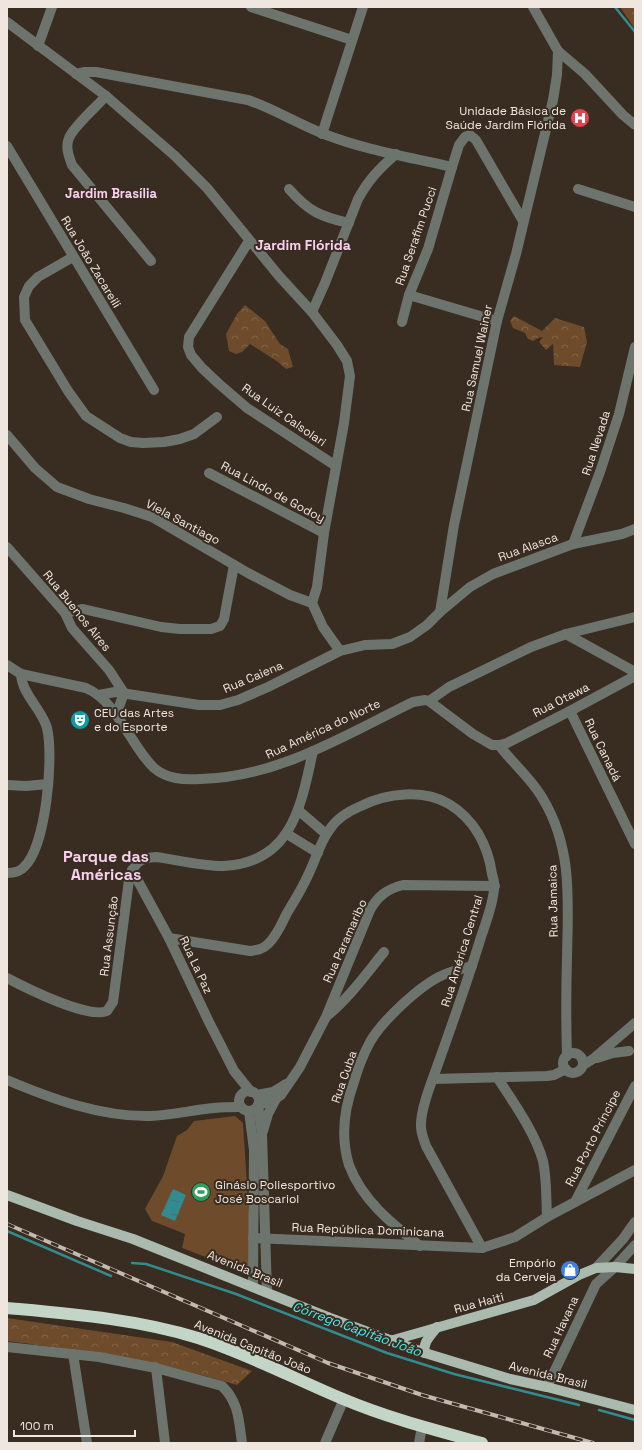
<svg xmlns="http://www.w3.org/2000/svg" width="642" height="1450" font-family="'Space Grotesk',sans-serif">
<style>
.grass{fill:#6d4b2b}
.forest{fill:url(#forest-crowns)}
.water{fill:url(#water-ripples)}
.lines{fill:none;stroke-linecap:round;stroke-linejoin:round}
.stream{stroke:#338b8f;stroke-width:2.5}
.minor{stroke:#6d746e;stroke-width:10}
.major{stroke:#aabaae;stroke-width:10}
.highway{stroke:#c3d5c7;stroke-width:12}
.rail-casing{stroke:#c2b9b0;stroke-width:4}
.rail{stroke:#392c20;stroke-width:2.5;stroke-dasharray:8;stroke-linecap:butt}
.labels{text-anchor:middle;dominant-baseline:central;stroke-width:4;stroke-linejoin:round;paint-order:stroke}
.poi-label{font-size:12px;fill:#efe7df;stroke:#392c20;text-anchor:end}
.street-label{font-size:12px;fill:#efe7df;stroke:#392c20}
.neighbourhood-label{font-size:13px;font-weight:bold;fill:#f9d0ef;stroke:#392c20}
.water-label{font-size:13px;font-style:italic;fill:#44eef5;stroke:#392c20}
.quarter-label{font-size:14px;font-weight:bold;fill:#f9d0ef;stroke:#392c20}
.district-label{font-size:16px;font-weight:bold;fill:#f9d0ef;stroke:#392c20}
</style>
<defs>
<pattern id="forest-crowns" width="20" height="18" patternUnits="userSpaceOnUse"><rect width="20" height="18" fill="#6d4b2b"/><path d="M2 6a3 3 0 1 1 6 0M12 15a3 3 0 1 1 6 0" fill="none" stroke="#826549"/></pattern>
<pattern id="water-ripples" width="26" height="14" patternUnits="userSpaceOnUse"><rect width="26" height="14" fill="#338b8f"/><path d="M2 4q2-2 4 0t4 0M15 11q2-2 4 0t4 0" fill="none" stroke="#3a7274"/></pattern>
</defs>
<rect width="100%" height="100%" fill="#392c20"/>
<path class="grass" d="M235 1116 243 1123 252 1262C247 1270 243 1269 234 1268L182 1248 185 1234 152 1221 145 1209 163 1176 177 1136 187 1130 194 1121Z"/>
<g class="forest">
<polygon points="620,7 635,7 635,29"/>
<polygon points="245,305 265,321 280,344 288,349 293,367 286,369 278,362 250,344 242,352 236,354 229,351 226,334 237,314"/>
<polygon points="514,316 542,331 555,318 584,327 587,342 580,367 554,365 553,344 546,350 539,342 543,337 538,338 533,341 528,339 525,333 513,328 510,321"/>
<path d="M7 1318 172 1342 252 1371 237 1385C162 1362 85 1351 7 1341Z"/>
</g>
<polygon class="water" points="173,1189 186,1195 175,1221 161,1215"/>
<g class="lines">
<g class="stream">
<polyline points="615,7 635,32"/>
<polyline points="7,1231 111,1276"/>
<polyline points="132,1263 146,1264 236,1294 387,1353 454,1374 579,1405"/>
<polyline points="599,1410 635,1420"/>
</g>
<g class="minor">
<polyline points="251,7 352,40"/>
<polyline points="7,22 106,96 175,156 207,188 279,276 312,312 337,345 347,361 350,376 344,423 324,533 317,587 312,603 323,627 340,651"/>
<polyline points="38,46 52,7"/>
<polyline points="558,51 585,74 623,115 635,125"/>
<path d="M76 74 85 72H96L248 100C274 109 298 124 324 134 365 150 409 157 452 167"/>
<path d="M106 96C97 106 73 127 69 138 65 147 69 157 72 165L151 261"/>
<polyline points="322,134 363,7"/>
<polyline points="7,146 154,390"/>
<path d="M289 189C308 211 321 217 349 223"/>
<polyline points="578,189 635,207"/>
<polyline points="249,241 189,337 188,347 191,355 202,368 218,383 247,408 336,466"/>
<polyline points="73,257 38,277 29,286 24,297 25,320 68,391 86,416 120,438 131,442 143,443 164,442 180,439 194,434 217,417"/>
<path d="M312 312 325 283 358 199C369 179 379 169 396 154"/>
<polyline points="497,321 409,295 428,249 452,167 459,145 465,137 470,135 476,140 523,221"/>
<polyline points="402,322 409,295"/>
<polyline points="7,435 35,468 57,487 89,499 124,508 152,517 248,573 290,595 312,603"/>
<polyline points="209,473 324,533"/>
<polyline points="573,544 600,472 619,414 635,347"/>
<polyline points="7,547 65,613 72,628 109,670 124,693"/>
<polyline points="440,612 454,525 497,321 516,254 553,100 557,75 558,51 533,7"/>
<polyline points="65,613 83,609 161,627 180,629 211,629 220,626 224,619 234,565"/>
<polyline points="566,634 635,672"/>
<path d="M7 665 21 674 86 688C118 702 130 745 154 768 167 779 183 780 200 779 277 778 345 735 413 702L425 700 429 701 473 734 492 745H499L507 743 570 711 635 676"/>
<polyline points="99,695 115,692 199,705 220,705 238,700 268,687 340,651 365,645 392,644 410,637 427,625 440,612 470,587 493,574 573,544 622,534 635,529"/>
<polyline points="429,701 449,687 531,647 566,634 635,617"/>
<polyline points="570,711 635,844"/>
<polyline points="116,715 124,693"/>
<path d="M499 745C513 764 532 779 543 799 573 849 568 902 567 958 566 991 566 1023 567 1056"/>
<polyline points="7,785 26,786 48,784"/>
<polyline points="298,810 326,834"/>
<polyline points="287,834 318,853"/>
<polyline points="132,870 169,938 209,1022 234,1071 251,1092"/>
<path d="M7 873C13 873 20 872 24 867 46 847 54 757 47 728 42 709 22 695 21 674"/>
<path d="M169 938 250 951C258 950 263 949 268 944 277 936 282 923 287 913 295 900 303 887 309 873 316 859 320 842 330 829 337 818 349 811 361 806 387 793 423 789 449 804 474 819 488 845 492 874 493 878 495 882 494 887 494 902 486 922 481 937 468 980 453 1022 438 1064 432 1081 420 1110 421 1127 421 1133 424 1140 426 1146L482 1248"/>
<path d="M7 978C26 988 88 1019 107 1011L113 1002 129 880C134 864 138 858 156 857 178 860 201 866 223 866 292 863 301 806 313 751"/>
<path d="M327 1016C349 998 366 974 384 952"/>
<circle cx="573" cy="1063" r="10"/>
<polyline points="597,1058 613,1053 629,1051"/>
<polyline points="583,1065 593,1059 635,1023"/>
<path d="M497 1077C513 1102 535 1132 543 1161 547 1179 546 1199 547 1217"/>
<polyline points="433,1079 547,1076 554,1075 566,1069"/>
<path d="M7 1080C52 1099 101 1117 150 1116 172 1115 193 1110 214 1108 223 1107 232 1107 241 1107"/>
<circle cx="249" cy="1101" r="10"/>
<polyline points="257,1095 273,1092 286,1084"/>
<path d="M258 1105 270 1102 281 1095 300 1067 326 1017 370 910C378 896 387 889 403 885L495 886"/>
<polyline points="258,1105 262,1135 267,1292"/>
<polyline points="249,1111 254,1150 253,1286"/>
<polyline points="263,1131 268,1114 276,1099"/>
<polyline points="575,1202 635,1086"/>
<polyline points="253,1238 482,1248 515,1237 547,1217 635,1170"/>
<path d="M420 1246C391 1223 362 1200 349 1165 340 1136 344 1109 354 1082 358 1068 363 1055 370 1042 382 1021 420 985 443 975 452 971 462 969 472 966"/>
<polyline points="596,1268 623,1239 635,1222"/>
<path d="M7 1347 99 1357 156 1368 222 1386C239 1402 239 1422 242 1443"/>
<polyline points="73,1354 87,1443"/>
<polyline points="156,1368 165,1443"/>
<polyline points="547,1387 596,1284 615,1267 635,1245"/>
<polyline points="325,1443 344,1399"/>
<polyline points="419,1443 422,1427"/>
</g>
<g class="major">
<polyline points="7,1195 77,1221 133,1239 330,1318 425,1353 510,1379 547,1387 635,1410"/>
<polyline points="390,1341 534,1300 579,1275 596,1268 615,1267 635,1269"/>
<path d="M425 1353C422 1343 431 1335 437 1327"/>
</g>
<path class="highway" d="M7 1308C72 1314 136 1319 198 1338 248 1354 295 1379 343 1399 388 1418 435 1430 482 1443"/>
<g class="rail-casing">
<polyline id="rail" points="7,1224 328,1363 422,1395 593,1443"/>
</g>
<use href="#rail" class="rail"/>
</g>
<defs>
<g id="hospital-disc" transform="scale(1)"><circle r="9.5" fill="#e0444e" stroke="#392c20"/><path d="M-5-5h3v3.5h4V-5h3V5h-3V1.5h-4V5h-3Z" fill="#fff"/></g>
<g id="theatre-disc" transform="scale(1)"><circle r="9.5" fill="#0f9aa8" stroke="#392c20"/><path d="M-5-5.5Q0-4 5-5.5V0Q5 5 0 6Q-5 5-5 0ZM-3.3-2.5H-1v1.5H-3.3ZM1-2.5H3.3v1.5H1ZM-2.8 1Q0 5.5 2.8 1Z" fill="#fff"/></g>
<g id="stadium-disc" transform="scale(1)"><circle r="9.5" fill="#2e9e5b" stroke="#392c20"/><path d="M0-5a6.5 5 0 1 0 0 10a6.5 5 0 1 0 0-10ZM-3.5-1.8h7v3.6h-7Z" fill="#fff"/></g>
<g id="shop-disc" transform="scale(1)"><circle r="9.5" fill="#3f7fe0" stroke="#392c20"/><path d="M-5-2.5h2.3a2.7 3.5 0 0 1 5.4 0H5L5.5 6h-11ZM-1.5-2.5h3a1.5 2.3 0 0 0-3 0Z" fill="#fff"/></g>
</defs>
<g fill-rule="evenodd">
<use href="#hospital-disc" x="580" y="118"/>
<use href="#theatre-disc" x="80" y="720"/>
<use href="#stadium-disc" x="201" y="1192"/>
<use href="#shop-disc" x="570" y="1270"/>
</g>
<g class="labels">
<g class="poi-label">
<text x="566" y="111">Unidade Básica de<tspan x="566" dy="14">Saúde Jardim Flórida</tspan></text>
<text x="94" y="713" text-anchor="start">CEU das Artes<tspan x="94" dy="14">e do Esporte</tspan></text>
<text x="215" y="1185" text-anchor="start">Ginásio Poliesportivo<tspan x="215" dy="14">José Boscariol</tspan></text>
<text x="556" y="1263">Empório<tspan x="556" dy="14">da Cerveja</tspan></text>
</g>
<g class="street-label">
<text transform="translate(416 236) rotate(-71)">Rua Serafim Pucci</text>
<text transform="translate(91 262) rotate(59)">Rua João Zacareili</text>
<text transform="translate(477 358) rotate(-78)">Rua Samuel Wainer</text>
<text transform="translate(284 415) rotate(35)">Rua Luiz Calsolari</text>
<text transform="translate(596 443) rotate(-72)">Rua Nevada</text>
<text transform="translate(273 492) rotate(28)">Rua Lindo de Godoy</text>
<text transform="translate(183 522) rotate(28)">Viela Santiago</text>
<text transform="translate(528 547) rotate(-20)">Rua Alasca</text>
<text transform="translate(77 611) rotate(51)">Rua Buenos Aires</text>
<text transform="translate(253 677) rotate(-23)">Rua Caiena</text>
<text transform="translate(561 700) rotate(-27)">Rua Otawa</text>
<text transform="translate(323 729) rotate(-25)">Rua América do Norte</text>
<text transform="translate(603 750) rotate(64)">Rua Canadá</text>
<text transform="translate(553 901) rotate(-91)">Rua Jamaica</text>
<text transform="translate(109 936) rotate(-83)">Rua Assunção</text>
<text transform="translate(345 941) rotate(-66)">Rua Paramaribo</text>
<text transform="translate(462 951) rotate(-73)">Rua América Central</text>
<text transform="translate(196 965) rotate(65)">Rua La Paz</text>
<text transform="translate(344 1077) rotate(-71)">Rua Cuba</text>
<text transform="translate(593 1138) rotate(-63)">Rua Porto Príncipe</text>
<text transform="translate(368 1230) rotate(2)">Rua República Dominicana</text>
<text transform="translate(245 1269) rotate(22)">Avenida Brasil</text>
<text transform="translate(479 1303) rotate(-15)">Rua Haiti</text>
<text transform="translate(561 1327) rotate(-65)">Rua Havana</text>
<text transform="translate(253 1347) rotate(22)">Avenida Capitão João</text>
<text transform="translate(548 1375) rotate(14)">Avenida Brasil</text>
</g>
<g class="neighbourhood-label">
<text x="111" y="193">Jardim Brasília</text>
</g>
<g class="water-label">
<text transform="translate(357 1329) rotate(20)">Córrego Capitão João</text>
</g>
<g class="quarter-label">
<text x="303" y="245">Jardim Flórida</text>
</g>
<g class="district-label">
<text x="106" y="856">Parque das<tspan x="106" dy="18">Américas</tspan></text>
</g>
</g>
<rect width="642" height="1450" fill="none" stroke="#efe7df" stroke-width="16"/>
<path d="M14 1430v6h121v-6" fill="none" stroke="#efe7df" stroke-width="2"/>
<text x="20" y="1430" font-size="12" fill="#efe7df" stroke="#392c20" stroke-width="3" paint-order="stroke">100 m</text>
</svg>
